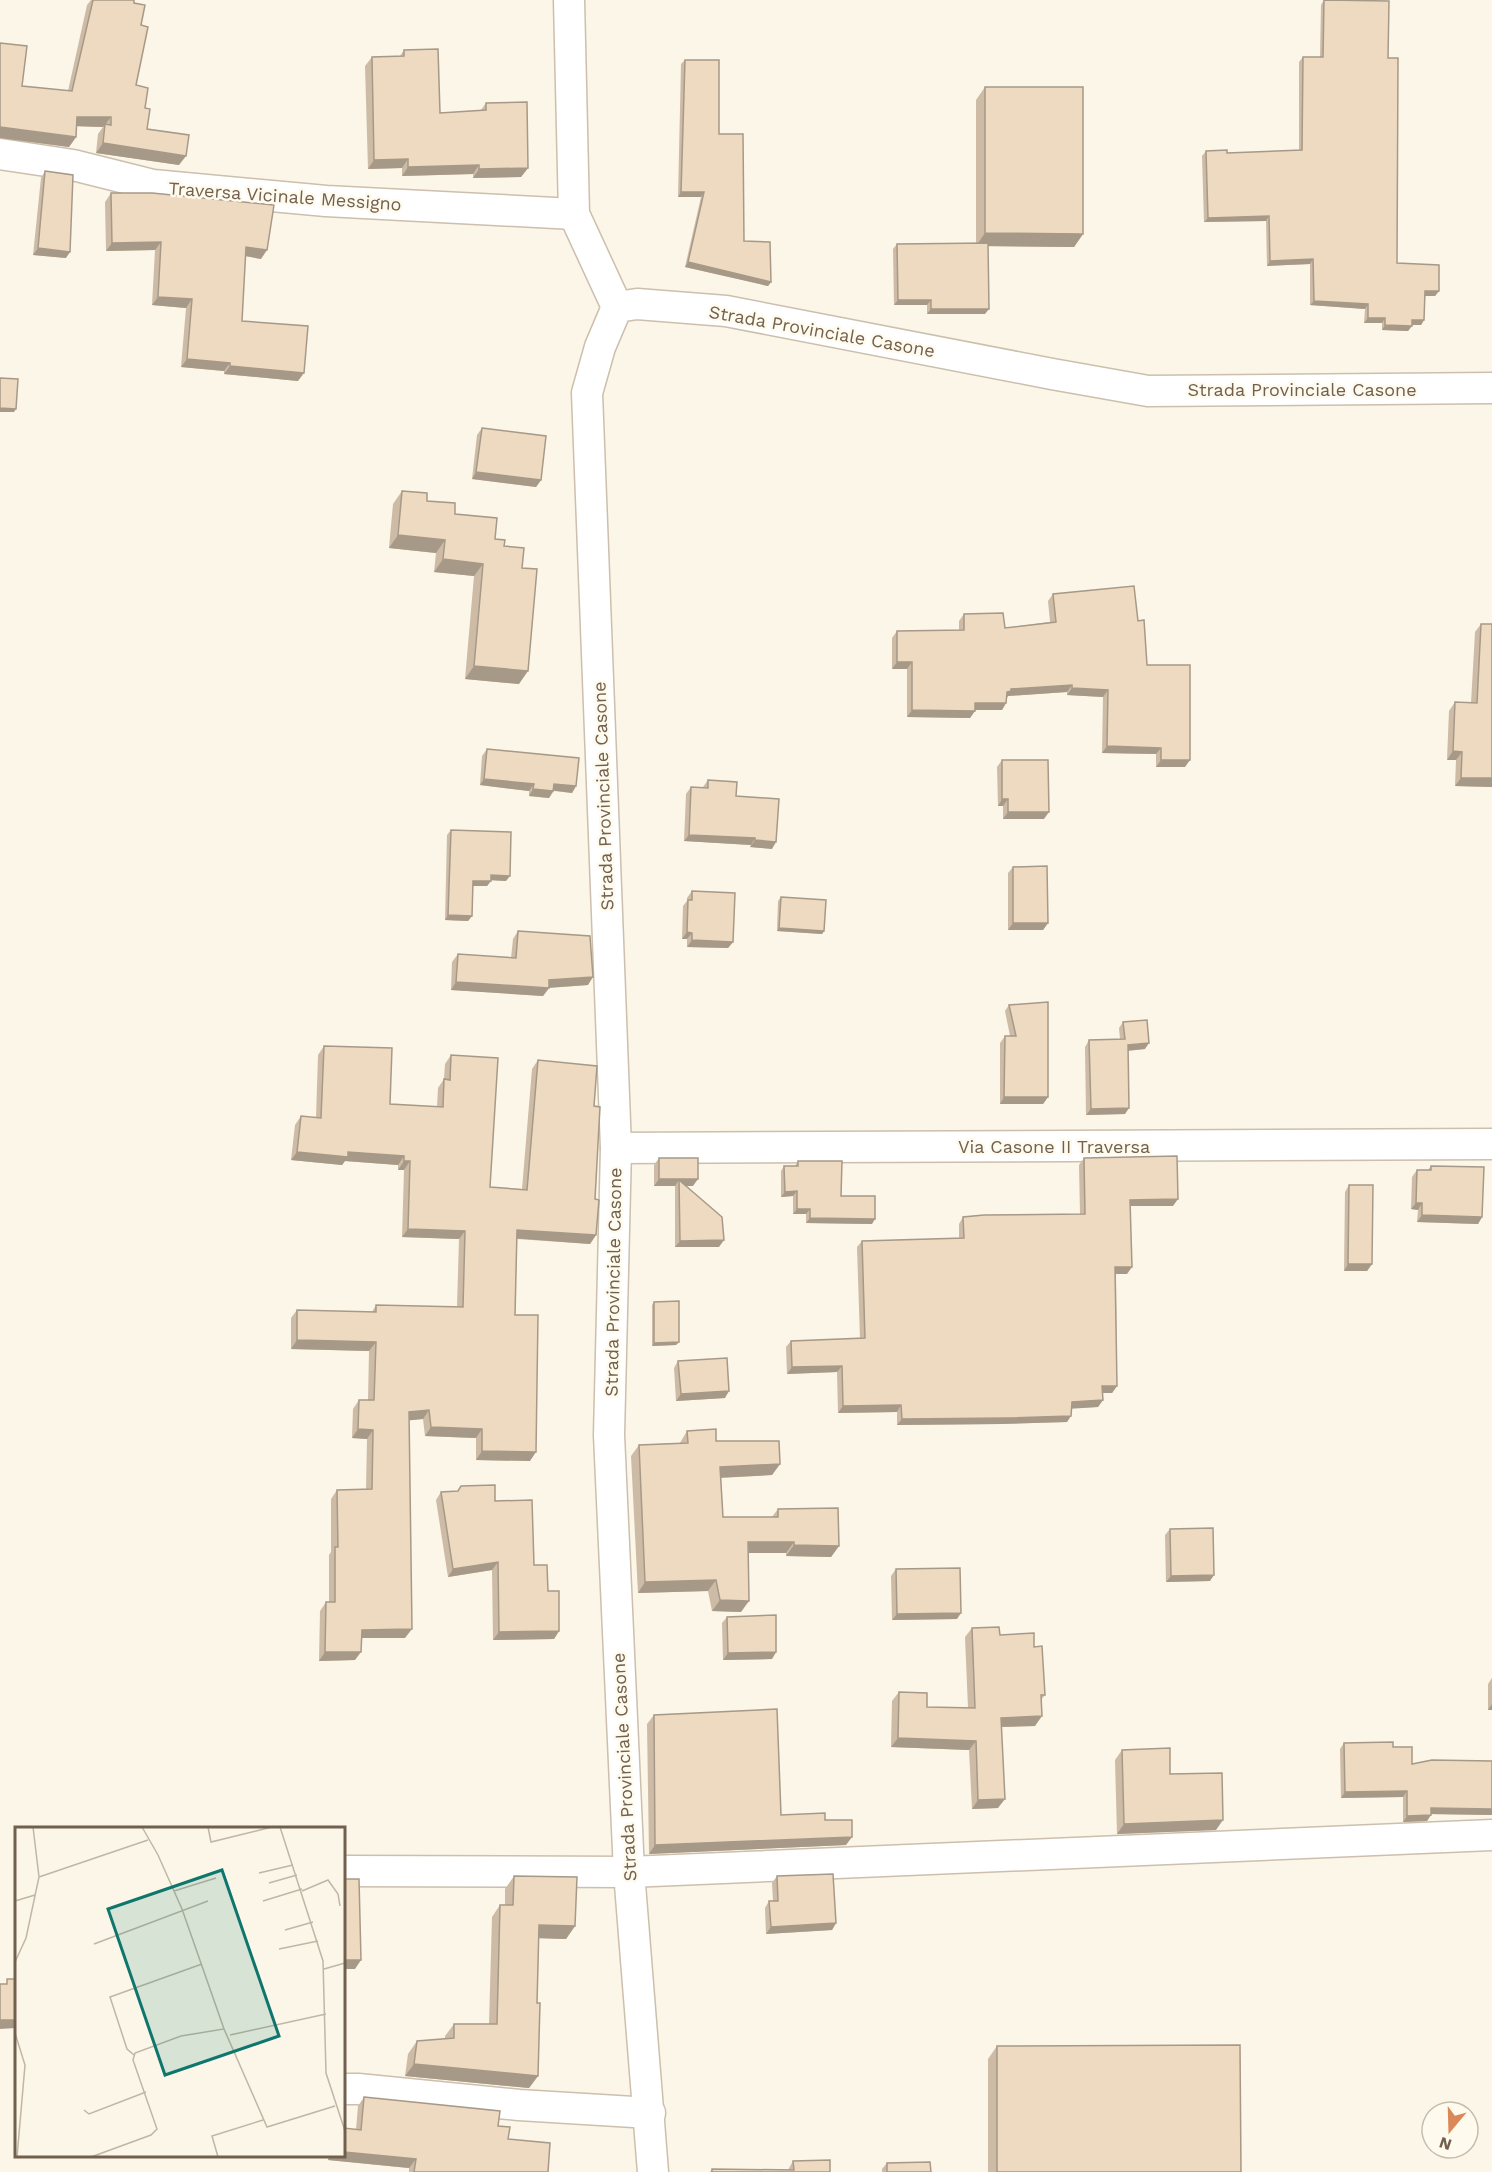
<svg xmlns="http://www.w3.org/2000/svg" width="1492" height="2172" font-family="'Work Sans',sans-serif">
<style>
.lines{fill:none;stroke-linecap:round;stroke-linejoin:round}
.street-casing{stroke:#ccbfae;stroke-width:33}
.street{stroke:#fff;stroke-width:30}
.wall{fill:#cdbba6}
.shaded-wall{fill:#a79987}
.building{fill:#eedac1;stroke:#a79987;stroke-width:1.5}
.labels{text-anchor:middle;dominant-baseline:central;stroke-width:5;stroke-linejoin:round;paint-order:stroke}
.street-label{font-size:18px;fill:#72604e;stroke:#fefaed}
.inset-road{fill:none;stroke:#c0b6a5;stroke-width:1.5}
.view{fill:#0f766e;fill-opacity:0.15;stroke:#0f766e;stroke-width:3}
.inset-edge{fill:none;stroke:#72604e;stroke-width:3}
</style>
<rect width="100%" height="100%" fill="#fbf6e7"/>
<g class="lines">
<g class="street-casing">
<g id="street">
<polyline points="569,0 574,214 617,307"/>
<polyline points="0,154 73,165 153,185 326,201 574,214"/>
<polyline points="616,1148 1492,1144"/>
<polyline points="344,1871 629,1872 1492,1835"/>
<polyline points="344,2089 358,2089 519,2105 650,2113"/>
<polyline points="653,2172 629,1872 609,1435 616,1148 587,393 600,347 617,307 637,304 726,311 1052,374 1148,391 1492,388"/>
</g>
</g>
<use href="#street" class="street"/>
</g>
<g class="wall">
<polygon points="91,0 134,0 134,3 141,25 136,85 145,108 147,129 179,165 96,153 98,134 103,127 76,126 76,137 69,147 0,138 0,43 22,86 68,91 87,5"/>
<polygon points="1324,0 1388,58 1397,263 1439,291 1435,296 1425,296 1424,320 1421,325 1412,325 1408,331 1382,330 1382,323 1364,323 1365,309 1310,305 1310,264 1267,266 1266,221 1204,222 1202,156 1206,151 1227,153 1299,151 1299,62 1303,57 1320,57 1321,5"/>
<polygon points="404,50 440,113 481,110 486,103 528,168 521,177 473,178 473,174 402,176 402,168 368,169 365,66 372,57 400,56"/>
<polygon points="685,60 719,134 744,241 771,282 768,286 685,267 701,197 678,197 681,64"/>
<polygon points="985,87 1083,234 1074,247 988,246 985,314 927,314 927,305 894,305 893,249 897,244 976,243 976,100"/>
<polygon points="45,171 66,258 33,255 41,178"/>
<polygon points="111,193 261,259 245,256 242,321 298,381 224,374 224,371 181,367 186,308 152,305 155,250 106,251 105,202"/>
<polygon points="482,428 541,480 536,487 472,479 477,435"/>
<polygon points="402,491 455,514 495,539 504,546 522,568 519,684 465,679 474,576 434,572 436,553 389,548 393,504"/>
<polygon points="1053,594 1138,621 1147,665 1185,767 1156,767 1156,754 1102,753 1103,697 1067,695 1067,692 1008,696 1007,698 1006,703 1002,710 975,710 970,718 907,717 907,669 892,669 892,638 897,631 959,630 959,621 964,614 1005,628 1050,622 1048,601"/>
<polygon points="1481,624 1492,624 1492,787 1455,786 1456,760 1447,760 1449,711 1455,702 1471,703 1475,632"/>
<polygon points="487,749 576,786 572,793 554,791 549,798 529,796 529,791 480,785 482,756"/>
<polygon points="1002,760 1044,819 1003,819 1003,806 998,806 997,767"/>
<polygon points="708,780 736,796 772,849 750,847 751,845 684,841 686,794 691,787 703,787"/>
<polygon points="451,830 506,881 491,880 487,886 473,886 472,916 468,921 445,920 447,835"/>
<polygon points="1013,867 1048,923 1043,930 1008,930 1008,873"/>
<polygon points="692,891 733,942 728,948 687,947 687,939 682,939 683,906 687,901 687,898"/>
<polygon points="781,897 824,931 822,934 777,931 778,901"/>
<polygon points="518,931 588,985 549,988 543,996 451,990 452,962 458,954 511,958 513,939"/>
<polygon points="1009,1005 1048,1097 1043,1104 1000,1104 1000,1043 1005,1036 1010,1036 1005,1011"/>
<polygon points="1123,1022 1145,1049 1128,1051 1125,1114 1086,1115 1085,1047 1089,1040 1120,1039 1119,1028"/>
<polygon points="324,1046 390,1104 437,1107 438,1088 444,1079 445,1064 451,1055 490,1187 522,1189 532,1069 538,1060 594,1106 596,1235 590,1244 517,1239 515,1315 530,1461 476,1460 476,1438 425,1436 423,1419 409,1420 405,1638 362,1638 355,1660 319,1661 320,1611 326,1602 329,1602 329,1555 331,1552 331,1499 337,1490 366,1489 367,1439 352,1438 353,1409 359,1400 368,1400 369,1351 291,1349 291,1318 297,1310 372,1312 376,1305 457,1307 459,1239 402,1237 404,1170 398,1170 398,1165 345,1161 342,1165 291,1160 295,1125 301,1116 316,1118 318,1055"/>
<polygon points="659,1158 693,1186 686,1186 719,1247 675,1247 675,1186 654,1186 654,1165"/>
<polygon points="1084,1158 1173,1206 1130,1206 1127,1274 1116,1274 1117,1386 1112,1393 1102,1393 1103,1400 1098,1407 1072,1408 1067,1422 1001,1424 897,1425 897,1412 838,1413 837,1372 787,1374 786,1347 791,1341 860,1339 857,1247 862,1241 959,1238 959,1224 963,1217 1080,1214 1079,1165"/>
<polygon points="798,1161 841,1196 872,1224 806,1223 806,1214 793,1214 793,1196 781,1197 781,1171 784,1166 795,1166"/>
<polygon points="1431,1166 1482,1217 1478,1224 1417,1222 1418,1210 1411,1209 1412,1177 1417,1170 1428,1170"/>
<polygon points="1349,1185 1372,1264 1367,1271 1344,1271 1345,1192"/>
<polygon points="654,1302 679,1342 676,1345 652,1346 652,1305"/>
<polygon points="678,1361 725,1398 676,1401 674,1368"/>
<polygon points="687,1431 780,1464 772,1475 721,1478 723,1517 772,1517 778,1509 839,1546 831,1557 786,1556 786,1553 748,1553 741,1612 712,1611 708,1591 638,1593 631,1456 639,1445 680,1443"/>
<polygon points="441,1492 495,1501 534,1565 548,1591 559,1631 554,1639 493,1640 492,1570 448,1577 436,1500"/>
<polygon points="1170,1529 1210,1581 1166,1582 1165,1535"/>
<polygon points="896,1569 957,1619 892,1620 891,1576"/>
<polygon points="727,1617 776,1652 772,1659 723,1660 722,1623"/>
<polygon points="972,1628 1000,1635 1034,1647 1045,1695 1041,1700 1035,1726 1002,1727 998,1808 972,1809 969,1750 891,1747 892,1701 899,1692 927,1707 968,1708 965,1637"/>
<polygon points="1492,1678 1492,1710 1488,1710 1488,1684"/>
<polygon points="654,1715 781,1815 825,1820 846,1845 649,1854 647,1724"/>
<polygon points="1344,1743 1393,1747 1412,1764 1492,1761 1492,1815 1431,1814 1427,1821 1403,1822 1403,1797 1341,1798 1340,1749"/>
<polygon points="1122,1750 1170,1774 1216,1830 1117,1834 1115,1760"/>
<polygon points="514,1876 575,1926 566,1939 539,1938 537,2003 538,2076 529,2088 405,2076 408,2054 417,2041 445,2039 445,2036 454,2024 489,2024 492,1917 500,1905 505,1905 505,1889"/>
<polygon points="777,1876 836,1923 832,1930 766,1934 765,1908 769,1901 773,1901 772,1883"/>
<polygon points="997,2046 1241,2172 988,2172 988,2059"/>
<polygon points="364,2097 498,2126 508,2139 548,2172 409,2172 409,2168 328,2160 328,2156 344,2156 356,2130 358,2106"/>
<polygon points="793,2161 830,2172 710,2172 712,2169 788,2170"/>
<polygon points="887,2163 931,2172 882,2172 882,2169"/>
</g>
<g class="shaded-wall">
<polygon points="77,117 111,117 103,127 70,126"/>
<polygon points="0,127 76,137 69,147 0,138"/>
<polygon points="103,143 186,156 179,165 96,153"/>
<polygon points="408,159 402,168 368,169 374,160"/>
<polygon points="479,165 473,174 402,176 408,167"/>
<polygon points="528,168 521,177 473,178 479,169"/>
<polygon points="681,192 704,192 701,197 678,197"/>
<polygon points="1269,216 1266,221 1204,222 1208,218"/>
<polygon points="985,233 1083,234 1074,247 976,246"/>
<polygon points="161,242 155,250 106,251 112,243"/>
<polygon points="246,247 267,250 261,259 240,255"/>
<polygon points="38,248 70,252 66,258 33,255"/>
<polygon points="1313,259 1310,264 1267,266 1270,261"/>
<polygon points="688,262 771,282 768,286 685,267"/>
<polygon points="1425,291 1439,291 1435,296 1421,296"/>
<polygon points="158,297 192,299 186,308 152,305"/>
<polygon points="898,300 931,300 927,305 894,305"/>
<polygon points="1314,301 1368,304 1365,309 1310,305"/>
<polygon points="931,309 989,309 985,314 927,314"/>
<polygon points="1368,318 1385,318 1382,323 1364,323"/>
<polygon points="1412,320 1424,320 1421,325 1408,325"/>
<polygon points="1385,325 1412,326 1408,331 1382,330"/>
<polygon points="187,359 230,363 224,371 181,367"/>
<polygon points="230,366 304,373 298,381 224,374"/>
<polygon points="0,408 16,409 14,412 0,412"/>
<polygon points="476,472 541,480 536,487 472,479"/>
<polygon points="398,535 445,540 436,553 389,548"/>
<polygon points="443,559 483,564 474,576 434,572"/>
<polygon points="897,662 912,662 907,669 892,669"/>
<polygon points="474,666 528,671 519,684 465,679"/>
<polygon points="1072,685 1067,692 1008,696 1006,698 1007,692 1011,689"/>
<polygon points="1072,688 1108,690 1103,697 1067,695"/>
<polygon points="975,703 1006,703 1002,710 970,710"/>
<polygon points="912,710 975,711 970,718 907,717"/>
<polygon points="1107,746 1161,748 1156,754 1102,753"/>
<polygon points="1453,751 1462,752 1456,760 1447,760"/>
<polygon points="1161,760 1190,760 1185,767 1156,767"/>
<polygon points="1461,778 1492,778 1492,787 1455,786"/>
<polygon points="484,779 534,784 529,791 480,785"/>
<polygon points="554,784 576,786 572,793 550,790"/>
<polygon points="533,789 553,791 549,798 529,796"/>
<polygon points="1002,799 1008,799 1003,806 998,806"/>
<polygon points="1008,812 1049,812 1044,819 1003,819"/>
<polygon points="689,835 755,838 751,845 684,841"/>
<polygon points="755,840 776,842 772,849 750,847"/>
<polygon points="491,875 510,876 506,881 487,880"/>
<polygon points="473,881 491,881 487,886 469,886"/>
<polygon points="448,915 472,916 468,921 445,920"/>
<polygon points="1013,923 1048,923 1043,930 1008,930"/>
<polygon points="779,928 824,931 822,934 777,931"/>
<polygon points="687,932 692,933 687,939 682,939"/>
<polygon points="692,940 733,942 728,948 687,947"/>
<polygon points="593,977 588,985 545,988 549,988 543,996 451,990 456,982 549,980"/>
<polygon points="1149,1043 1145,1049 1123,1051 1128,1045"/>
<polygon points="1004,1097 1048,1097 1043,1104 1000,1104"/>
<polygon points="1129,1108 1125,1114 1086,1115 1091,1109"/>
<polygon points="297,1152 348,1152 404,1156 398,1165 345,1161 342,1165 291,1160"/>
<polygon points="404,1161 410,1161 404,1170 398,1170"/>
<polygon points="659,1179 698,1179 693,1186 679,1186 679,1180 675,1186 654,1186"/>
<polygon points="797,1191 793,1196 781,1197 785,1192"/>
<polygon points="1178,1199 1173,1206 1125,1206 1130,1200"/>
<polygon points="1416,1203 1422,1203 1418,1210 1411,1209"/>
<polygon points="797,1209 810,1209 806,1214 793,1214"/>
<polygon points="1422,1215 1482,1217 1478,1224 1417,1222"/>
<polygon points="810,1218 875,1219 872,1224 806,1223"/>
<polygon points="408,1229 465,1231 459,1239 402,1237"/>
<polygon points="517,1230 596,1235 590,1244 511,1238"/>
<polygon points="724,1240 719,1247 675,1247 680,1241"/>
<polygon points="1348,1264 1372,1264 1367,1271 1344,1271"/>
<polygon points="1115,1267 1132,1267 1127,1274 1111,1274"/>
<polygon points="297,1340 376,1342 369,1351 291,1349"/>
<polygon points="679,1342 676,1345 652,1346 654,1343"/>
<polygon points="842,1366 837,1372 787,1374 792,1367"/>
<polygon points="1102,1386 1117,1386 1112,1393 1097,1393"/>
<polygon points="729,1391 725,1398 676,1401 681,1394"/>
<polygon points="1103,1400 1098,1407 1067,1409 1072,1402"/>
<polygon points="901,1405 897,1412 838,1413 843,1406"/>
<polygon points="429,1410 423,1419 403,1421 409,1412"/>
<polygon points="1071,1416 1067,1422 1001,1424 897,1425 902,1419"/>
<polygon points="431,1427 482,1429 476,1438 425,1436"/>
<polygon points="358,1429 373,1430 367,1439 352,1438"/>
<polygon points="482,1451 536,1452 530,1461 476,1460"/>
<polygon points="780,1464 772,1475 713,1478 720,1467"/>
<polygon points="748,1542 794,1542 786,1553 740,1553"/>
<polygon points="794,1545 839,1546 831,1557 786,1556"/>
<polygon points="498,1562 492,1570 448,1577 453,1569"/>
<polygon points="1214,1575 1210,1581 1166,1582 1171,1576"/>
<polygon points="716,1580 708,1591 638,1593 645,1582"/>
<polygon points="720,1600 749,1601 741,1612 712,1611"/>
<polygon points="961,1613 957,1619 892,1620 897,1614"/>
<polygon points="412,1629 405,1638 356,1638 362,1630"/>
<polygon points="559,1631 554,1639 493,1640 499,1632"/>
<polygon points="325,1652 361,1652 355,1660 319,1661"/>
<polygon points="776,1652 772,1659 723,1660 728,1653"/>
<polygon points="1492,1704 1492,1710 1488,1710"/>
<polygon points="1042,1716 1035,1726 995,1727 1001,1718"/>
<polygon points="898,1738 976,1741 969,1750 891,1747"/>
<polygon points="1407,1791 1403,1797 1341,1798 1345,1792"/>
<polygon points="1005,1799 998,1808 972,1809 978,1800"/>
<polygon points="1431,1808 1492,1809 1492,1815 1427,1814"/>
<polygon points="1431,1815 1427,1821 1403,1822 1407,1816"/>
<polygon points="1223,1820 1216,1830 1117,1834 1124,1824"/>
<polygon points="852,1837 846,1845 649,1854 655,1845"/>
<polygon points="836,1923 832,1930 766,1934 771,1927"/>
<polygon points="539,1925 575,1926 566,1939 531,1938"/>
<polygon points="344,1960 361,1960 355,1969 344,1969"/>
<polygon points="0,2020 16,2020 16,2028 0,2029"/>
<polygon points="414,2064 538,2076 529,2088 405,2076"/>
<polygon points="344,2152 416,2159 409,2168 328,2160 331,2156 344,2156"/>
</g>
<g class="building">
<polygon points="93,0 134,0 134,3 145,5 141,25 148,27 136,85 148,88 145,108 150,109 147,129 189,135 186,156 103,143 105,124 111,125 111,117 77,117 76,137 0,127 0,43 27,46 22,86 72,91"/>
<polygon points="1324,0 1389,1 1388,58 1398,58 1397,263 1439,265 1439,291 1425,291 1424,320 1412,320 1412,326 1385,325 1385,318 1368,318 1368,304 1314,301 1313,259 1270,261 1269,216 1208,218 1206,151 1227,150 1227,153 1302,150 1303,57 1323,57"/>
<polygon points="438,49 440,113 486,110 486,103 527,102 528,168 479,169 479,165 408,167 408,159 374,160 372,57 404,56 404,50"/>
<polygon points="685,60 719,60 719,134 743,134 744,241 770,242 771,282 688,262 704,192 681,192"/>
<polygon points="985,87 1083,87 1083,234 985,233"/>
<polygon points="45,171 73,175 70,252 38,248"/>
<polygon points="111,193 152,193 274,205 267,250 246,247 242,321 308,326 304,373 230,366 230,363 187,359 192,299 158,297 161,242 112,243"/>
<polygon points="988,243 989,309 931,309 931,300 898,300 897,244"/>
<polygon points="0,378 18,379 16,409 0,408"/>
<polygon points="482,428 546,436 541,480 476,472"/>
<polygon points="402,491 427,493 427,501 455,503 455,514 497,518 495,539 505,540 504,546 524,548 522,568 537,569 528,671 474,666 483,564 443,559 445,540 398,535"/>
<polygon points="1134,586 1138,621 1144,620 1147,665 1190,665 1190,760 1161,760 1161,748 1107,746 1108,690 1072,688 1072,685 1011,689 1011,691 1007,692 1006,703 975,703 975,711 912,710 912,662 897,662 897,631 964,630 964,614 1003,613 1005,628 1056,622 1053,594"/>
<polygon points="1481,624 1492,624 1492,778 1461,778 1462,752 1453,751 1455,702 1477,703"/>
<polygon points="487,749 579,758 576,786 554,784 553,791 533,789 534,784 484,779"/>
<polygon points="1002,760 1048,760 1049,812 1008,812 1008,799 1002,799"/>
<polygon points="708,780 737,782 736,796 779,799 776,842 755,840 755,838 689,835 691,787 708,788"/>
<polygon points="451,830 511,832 510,876 491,875 491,881 473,881 472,916 448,915"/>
<polygon points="1047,866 1048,923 1013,923 1013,867"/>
<polygon points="692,891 735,893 733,942 692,940 692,933 687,932 688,900 692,900"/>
<polygon points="781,897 826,900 824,931 779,928"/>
<polygon points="518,931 590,936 593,977 549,980 549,988 456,982 458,954 516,958"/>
<polygon points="1048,1002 1048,1097 1004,1097 1005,1036 1016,1036 1009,1005"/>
<polygon points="1147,1020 1149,1043 1128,1045 1129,1108 1091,1109 1089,1040 1125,1039 1123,1022"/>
<polygon points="324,1046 392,1048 390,1104 443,1107 444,1079 450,1080 451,1055 498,1058 490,1187 527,1190 538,1060 597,1066 594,1106 600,1107 595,1199 599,1200 596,1235 517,1230 515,1315 538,1315 536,1452 482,1451 482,1429 431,1427 429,1410 409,1412 412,1629 362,1630 361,1652 325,1652 326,1602 335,1602 335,1547 338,1547 337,1490 372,1489 373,1430 358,1429 359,1400 374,1400 376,1342 297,1340 297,1310 376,1312 376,1305 463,1307 465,1231 408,1229 410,1161 404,1161 404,1156 348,1152 348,1157 297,1152 301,1116 321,1118"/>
<polygon points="1177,1156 1178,1199 1130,1200 1132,1267 1115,1267 1117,1386 1102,1386 1103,1400 1072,1402 1071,1416 1006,1418 902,1419 901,1405 843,1406 842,1366 792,1367 791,1341 865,1338 862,1241 964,1238 963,1217 984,1215 1085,1214 1084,1158"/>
<rect x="659" y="1158" width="39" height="21"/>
<polygon points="798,1161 842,1161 841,1196 875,1196 875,1219 810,1218 810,1209 797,1209 797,1191 785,1192 784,1166 798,1166"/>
<polygon points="1431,1166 1484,1167 1482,1217 1422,1215 1422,1203 1416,1203 1417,1170 1431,1170"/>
<polygon points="679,1180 722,1217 724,1240 680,1241"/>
<polygon points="1349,1185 1373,1185 1372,1264 1348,1264"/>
<polygon points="679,1301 679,1342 654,1343 654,1302"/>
<polygon points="727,1358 729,1391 681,1394 678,1361"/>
<polygon points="716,1429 716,1441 779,1441 780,1464 720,1467 723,1517 778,1517 778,1509 838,1508 839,1546 794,1545 794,1542 748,1542 749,1601 720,1600 716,1580 645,1582 639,1445 688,1443 687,1431"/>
<polygon points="495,1485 495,1501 532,1500 534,1565 547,1565 548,1591 559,1591 559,1631 499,1632 498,1562 453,1569 441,1492 458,1491 461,1486"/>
<polygon points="1213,1528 1214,1575 1171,1576 1170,1529"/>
<polygon points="960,1568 961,1613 897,1614 896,1569"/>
<polygon points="776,1615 776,1652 728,1653 727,1617"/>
<polygon points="999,1627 1000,1635 1034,1633 1034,1647 1042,1646 1045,1695 1041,1695 1042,1716 1001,1718 1005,1799 978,1800 976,1741 898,1738 899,1692 927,1693 927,1707 975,1708 972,1628"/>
<polygon points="777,1709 781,1815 825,1813 825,1820 852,1820 852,1837 655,1845 654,1715"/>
<polygon points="1393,1742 1393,1747 1412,1747 1412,1764 1432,1760 1492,1761 1492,1809 1431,1808 1431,1815 1407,1816 1407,1791 1345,1792 1344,1743"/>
<polygon points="1170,1748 1170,1774 1222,1773 1223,1820 1124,1824 1122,1750"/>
<polygon points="833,1874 836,1923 771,1927 769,1901 778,1901 777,1876"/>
<polygon points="514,1876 577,1877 575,1926 539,1925 537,2003 540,2003 538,2076 414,2064 417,2041 454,2038 454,2024 497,2024 500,1905 513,1905"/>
<polygon points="344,1879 359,1879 361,1960 344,1960"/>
<polygon points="7,1979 16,1979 16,2020 0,2020 0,1984 7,1984"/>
<polygon points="1240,2045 1241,2172 997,2172 997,2046"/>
<polygon points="364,2097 500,2111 498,2126 510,2127 508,2139 550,2143 548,2172 414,2172 416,2159 344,2152 344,2128 361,2130"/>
<polygon points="830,2160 830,2172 712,2172 712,2169 794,2170 793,2161"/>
<polygon points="930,2162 931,2172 887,2172 887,2163"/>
</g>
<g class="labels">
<g class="street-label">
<text transform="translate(285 196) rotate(4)">Traversa Vicinale Messigno</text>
<text transform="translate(822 331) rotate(10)">Strada Provinciale Casone</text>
<text x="1302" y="389">Strada Provinciale Casone</text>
<text transform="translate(603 796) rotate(-92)">Strada Provinciale Casone</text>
<text x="1054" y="1146">Via Casone II Traversa</text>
<text transform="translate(613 1282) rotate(-89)">Strada Provinciale Casone</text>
<text transform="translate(624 1767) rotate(-93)">Strada Provinciale Casone</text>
</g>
</g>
<g transform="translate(15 1827)">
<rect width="330" height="330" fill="#fbf6e7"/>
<path class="inset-road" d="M193 0 196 15 257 0M265 0 308 134 311 246 330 304M244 46 278 38M24 50 133 13M254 56 282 48M159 64 201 51M287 64 313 53 323 67 325 79M0 74 20 68M248 74 287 62M270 103 298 95M79 117 193 74M264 122 303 114M0 135 11 111 24 50 18 0M309 142 330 136M209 202 252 300 320 279M0 206 10 238 2 330M215 208 311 187M119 228 112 222 95 170 187 137M69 283 74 287 131 265M76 330 136 308 142 302 118 233 120 226 166 209 209 202 167 82 143 28 127 0M203 330 197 309 248 293"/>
<path class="view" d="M207 43 264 209 150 248 93 82Z"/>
<rect width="330" height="330" class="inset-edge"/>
</g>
<g transform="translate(1450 2130) rotate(199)"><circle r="28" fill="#fefaed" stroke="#c6bcad" stroke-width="1.5"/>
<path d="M0-4.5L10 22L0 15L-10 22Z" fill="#da8857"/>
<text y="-9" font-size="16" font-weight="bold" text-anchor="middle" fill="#72604e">N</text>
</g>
</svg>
